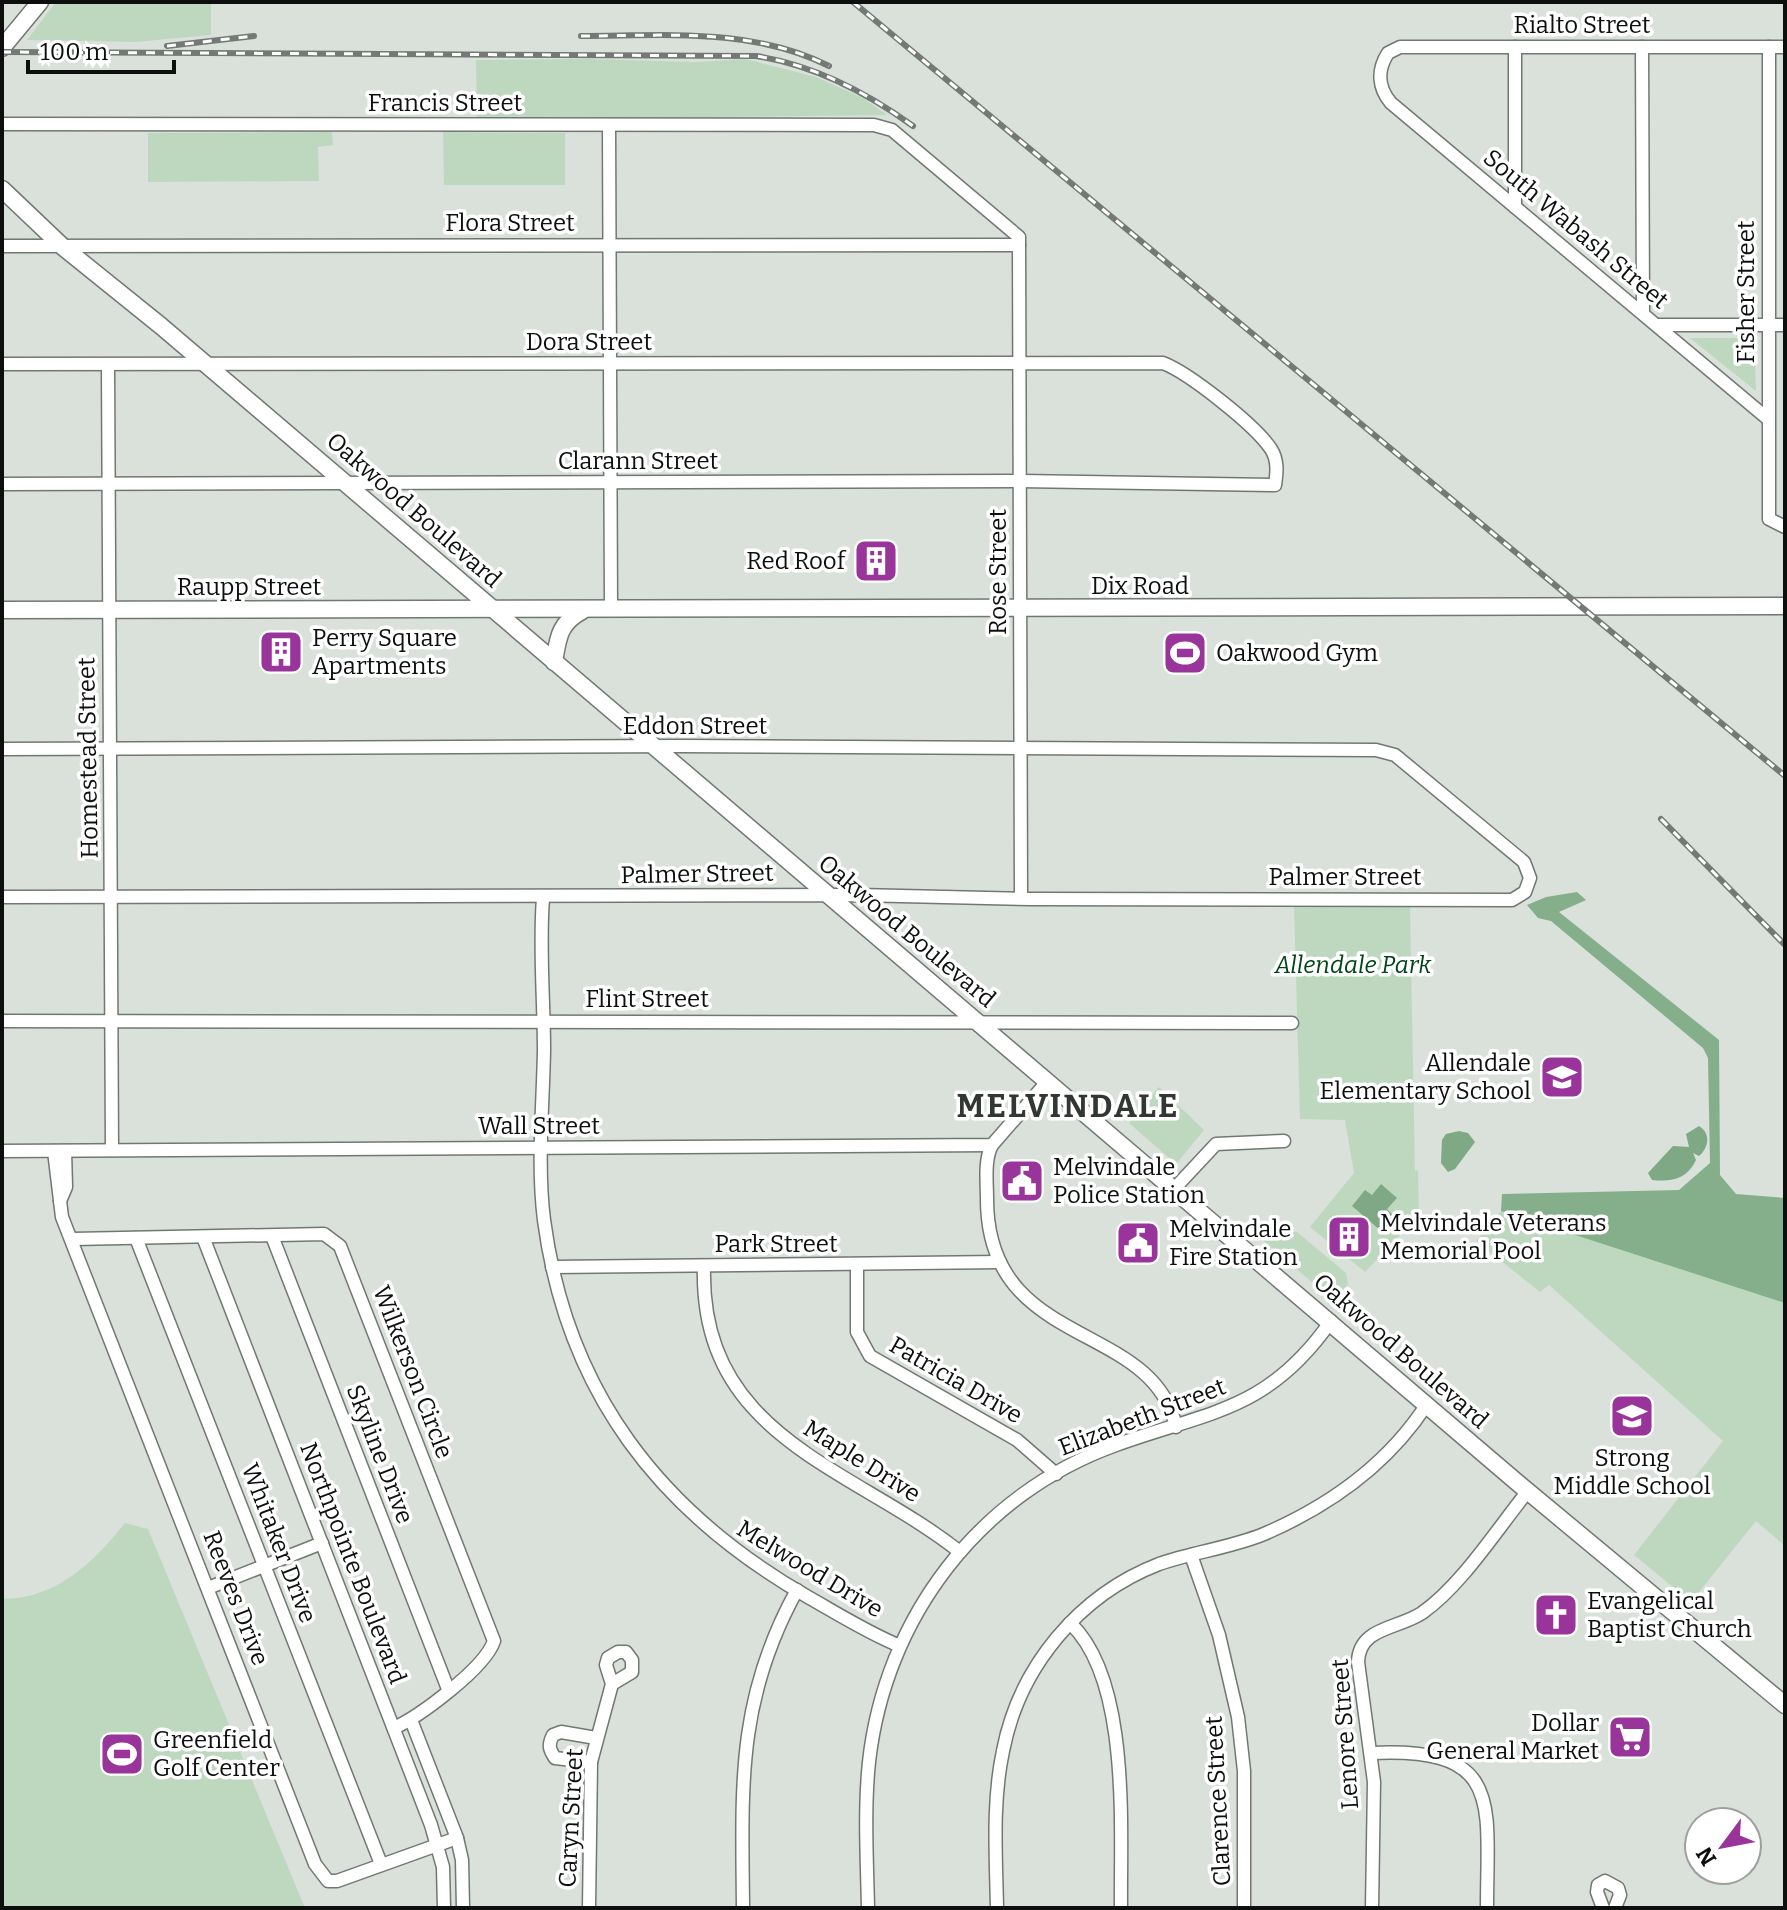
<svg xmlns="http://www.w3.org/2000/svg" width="1787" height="1910" font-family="Bitter,serif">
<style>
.green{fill:#bed8c0}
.forest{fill:#85af8a}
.water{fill:#7fa884}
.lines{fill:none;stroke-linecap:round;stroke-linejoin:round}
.street-casing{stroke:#717872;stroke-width:15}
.secondary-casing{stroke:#717872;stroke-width:19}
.street{stroke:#fff;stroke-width:12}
.secondary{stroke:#fff;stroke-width:16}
.rail-casing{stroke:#737974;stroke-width:6}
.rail{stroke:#fff;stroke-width:3;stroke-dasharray:9;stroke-linecap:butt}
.labels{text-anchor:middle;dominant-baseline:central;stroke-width:7;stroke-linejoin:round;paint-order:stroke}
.street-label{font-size:24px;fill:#0c0f0d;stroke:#fff}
.poi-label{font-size:24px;fill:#0c0f0d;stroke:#fff;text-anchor:start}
.park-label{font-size:24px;font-style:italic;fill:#014516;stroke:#fff}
.district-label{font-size:32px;font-weight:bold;letter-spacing:2px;fill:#313732;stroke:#fff}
</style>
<rect width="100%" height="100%" fill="#d9e1da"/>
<g class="green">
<polygon points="56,2 211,2 211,35 135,42 27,40"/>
<polygon points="586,59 697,62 745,59 816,77 863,98 887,115 477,120 476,60"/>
<polygon points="332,132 333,145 318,147 319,181 148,182 148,133"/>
<polygon points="443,132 565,133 565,185 444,185"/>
<polygon points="1690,338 1754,338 1756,391"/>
<polygon points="1294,907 1410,907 1415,1171 1418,1170 1419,1215 1365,1272 1310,1227 1354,1173 1345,1120 1300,1119"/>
<polygon points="1159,1087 1204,1130 1176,1164 1129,1123"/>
<polygon points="1501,1211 1785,1303 1785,1546 1756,1521 1691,1602 1634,1555 1723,1441 1549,1285 1540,1292 1476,1241"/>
<polygon points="1263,1226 1297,1232 1346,1273 1348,1284 1333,1300 1254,1233"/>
<path d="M125 1523 148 1529 305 1908H2V1599C56 1599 93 1563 125 1523Z"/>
</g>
<polygon class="forest" points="1577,892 1586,900 1559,912 1719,1040 1720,1175 1736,1194 1785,1198 1785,1303 1501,1211 1502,1194 1679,1190 1710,1163 1708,1058 1703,1048 1551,921 1538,918 1527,905 1546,897"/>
<g class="water">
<path d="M1699 1126C1711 1133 1709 1148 1699 1156L1693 1153 1696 1160C1687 1179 1672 1182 1652 1180L1648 1173 1673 1146 1689 1147 1686 1134Z"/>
<polygon points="1459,1131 1468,1133 1475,1142 1455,1169 1448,1172 1441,1163 1442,1140 1446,1134"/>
<polygon points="1381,1184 1397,1198 1387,1209 1393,1215 1380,1230 1352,1206 1365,1190 1372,1195"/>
</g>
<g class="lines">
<g class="street-casing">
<g id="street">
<polyline points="1515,47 1515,207"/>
<polyline points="1642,47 1643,312"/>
<polyline points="1769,47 1769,519 1785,527"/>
<polyline points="2,124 874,125 892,130 1019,237 1021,898"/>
<polyline points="609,125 611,610"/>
<polyline points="2,246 1019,245"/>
<polyline points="1657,325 1785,325"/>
<path d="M2 364 1163 363C1189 373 1255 425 1271 449 1278 460 1277 472 1275 485L1020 481 2 484"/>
<polyline points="108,365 112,1150"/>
<path d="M1768 419 1391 103C1378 88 1377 70 1388 53L1400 47H1785"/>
<polyline points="2,749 683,746 1376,750 1395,755 1524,862 1530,878 1525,892 1512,900 1031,899 859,895 2,897"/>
<path d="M543 898C539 948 544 1000 544 1050 543 1106 537 1165 544 1220 567 1393 660 1512 808 1597 838 1614 868 1633 900 1646"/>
<polyline points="2,1021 1292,1023"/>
<path d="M992 1145C984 1160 987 1182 987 1199 987 1351 1153 1319 1176 1427"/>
<polyline points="2,1151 992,1145 1047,1082"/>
<polyline points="54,1151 62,1217 315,1864 328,1881 337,1881 457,1838"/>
<polyline points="1174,1189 1216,1144 1284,1141"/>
<polyline points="60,1201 66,1187 65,1151"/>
<polyline points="272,1236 448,1689"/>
<polyline points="203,1237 431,1825 443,1867 444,1908"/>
<polyline points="136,1238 381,1864"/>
<path d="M73 1239 324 1234 340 1246 494 1641C485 1668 420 1716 394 1728"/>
<polyline points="857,1265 857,1332 870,1356 1017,1440 1056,1474"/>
<path d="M704 1266C699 1438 853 1467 960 1552"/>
<polyline points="552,1267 1000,1262"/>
<polyline points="1191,1555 1219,1635 1238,1717 1244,1771 1244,1908"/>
<polyline points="208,1588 322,1543"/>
<path d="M1070 1623C1131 1680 1120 1831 1121 1908"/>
<polyline points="411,1720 457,1838 462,1860 463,1908"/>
<path d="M1372 1753C1504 1747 1487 1803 1487 1908"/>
<path d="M591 1762 555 1758C549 1749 548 1745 553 1735L561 1732 596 1738"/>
<polyline points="589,1908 591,1762 612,1684 606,1665 608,1658 618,1652 626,1652 632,1660 632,1672 612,1684"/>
<path d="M743 1908C742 1788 736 1700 797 1590"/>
<path d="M868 1908C867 1860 864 1810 869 1762 885 1618 979 1494 1116 1445 1210 1411 1268 1411 1331 1321"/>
<path d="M997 1908C996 1856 992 1802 1003 1751 1019 1667 1079 1595 1159 1564 1193 1552 1230 1548 1264 1534 1329 1506 1388 1464 1427 1404"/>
<path d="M1372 1908 1374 1782 1358 1662C1359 1627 1398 1629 1422 1613 1462 1585 1497 1529 1528 1491"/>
<polyline points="1603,1908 1597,1892 1598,1885 1605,1881 1618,1888 1620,1895 1615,1908"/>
</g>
</g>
<g class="secondary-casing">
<g id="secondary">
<polyline points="2,48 40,2"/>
<polyline points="2,189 63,247 161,326 1519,1484 1785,1705"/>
<polyline points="2,610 1785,606"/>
<path d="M554 662C558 638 559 623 582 611"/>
</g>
</g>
<use href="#street" class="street"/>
<use href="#secondary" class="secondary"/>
<g class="rail-casing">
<g id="rail">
<polyline points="853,2 1785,776"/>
<path d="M581 36C664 36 752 27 829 66"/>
<polyline points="167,46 254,36"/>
<path d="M2 52 756 56C814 65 866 92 913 126"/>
<polyline points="1661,819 1785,945"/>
</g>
</g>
<use href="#rail" class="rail"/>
</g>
<defs>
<g id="building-square" transform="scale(2.3)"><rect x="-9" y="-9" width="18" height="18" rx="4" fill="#99359a" stroke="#fff"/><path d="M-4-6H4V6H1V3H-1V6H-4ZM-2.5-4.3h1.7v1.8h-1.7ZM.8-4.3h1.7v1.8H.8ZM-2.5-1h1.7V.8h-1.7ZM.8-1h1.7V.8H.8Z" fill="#fff"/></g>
<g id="stadium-square" transform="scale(2.3)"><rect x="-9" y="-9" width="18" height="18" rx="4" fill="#99359a" stroke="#fff"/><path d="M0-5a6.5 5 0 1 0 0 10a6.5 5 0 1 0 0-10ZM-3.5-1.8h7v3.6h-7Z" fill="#fff"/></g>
<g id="school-square" transform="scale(2.3)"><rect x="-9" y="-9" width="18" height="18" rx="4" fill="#99359a" stroke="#fff"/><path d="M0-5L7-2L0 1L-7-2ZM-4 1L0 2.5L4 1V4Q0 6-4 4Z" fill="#fff"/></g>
<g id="civic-square" transform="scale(2.3)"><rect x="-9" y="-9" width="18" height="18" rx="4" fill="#99359a" stroke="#fff"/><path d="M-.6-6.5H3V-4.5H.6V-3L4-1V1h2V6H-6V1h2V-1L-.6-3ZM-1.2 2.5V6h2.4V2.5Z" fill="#fff"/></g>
<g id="church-square" transform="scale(2.3)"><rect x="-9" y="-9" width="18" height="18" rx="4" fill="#99359a" stroke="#fff"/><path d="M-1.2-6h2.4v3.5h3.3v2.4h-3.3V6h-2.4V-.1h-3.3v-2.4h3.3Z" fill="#fff"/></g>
<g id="supermarket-square" transform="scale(2.3)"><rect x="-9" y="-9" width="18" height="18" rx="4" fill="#99359a" stroke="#fff"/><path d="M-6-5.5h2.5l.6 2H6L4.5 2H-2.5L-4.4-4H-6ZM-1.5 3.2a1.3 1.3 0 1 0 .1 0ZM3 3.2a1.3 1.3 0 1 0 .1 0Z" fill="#fff"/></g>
</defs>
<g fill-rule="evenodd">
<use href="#building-square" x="876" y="561"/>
<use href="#building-square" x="281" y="652"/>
<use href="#stadium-square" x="1185" y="653"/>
<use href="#school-square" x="1562" y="1077"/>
<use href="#civic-square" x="1022" y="1181"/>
<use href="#building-square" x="1349" y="1237"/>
<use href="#civic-square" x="1138" y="1243"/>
<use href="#school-square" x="1632" y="1416"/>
<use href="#church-square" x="1556" y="1615"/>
<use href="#supermarket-square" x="1630" y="1737"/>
<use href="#stadium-square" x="122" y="1754"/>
</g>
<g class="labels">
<g class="street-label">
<text x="1582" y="25">Rialto Street</text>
<text x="445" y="103">Francis Street</text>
<text x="510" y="223">Flora Street</text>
<text transform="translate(1576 229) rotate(40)">South Wabash Street</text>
<text transform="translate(1746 292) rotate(-90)">Fisher Street</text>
<text x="589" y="342">Dora Street</text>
<text x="638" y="461">Clarann Street</text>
<text transform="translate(414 510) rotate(41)">Oakwood Boulevard</text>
<text transform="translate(998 572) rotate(-90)">Rose Street</text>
<text x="1140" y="586">Dix Road</text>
<text x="249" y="587">Raupp Street</text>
<text x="695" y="726">Eddon Street</text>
<text transform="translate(88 758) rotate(-91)">Homestead Street</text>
<text transform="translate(697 874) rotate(-1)">Palmer Street</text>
<text x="1345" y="877">Palmer Street</text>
<text transform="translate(907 931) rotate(40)">Oakwood Boulevard</text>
<text x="647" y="999">Flint Street</text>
<text x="539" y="1126">Wall Street</text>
<text x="776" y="1244">Park Street</text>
<text transform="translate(1401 1351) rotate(41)">Oakwood Boulevard</text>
<text transform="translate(413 1372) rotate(69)">Wilkerson Circle</text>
<text transform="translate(956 1380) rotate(30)">Patricia Drive</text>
<text transform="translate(1142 1417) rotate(-21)">Elizabeth Street</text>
<text transform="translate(380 1454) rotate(69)">Skyline Drive</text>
<text transform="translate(862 1461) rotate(32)">Maple Drive</text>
<text transform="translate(279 1543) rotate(69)">Whitaker Drive</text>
<text transform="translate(353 1563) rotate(69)">Northpointe Boulevard</text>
<text transform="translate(810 1569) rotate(31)">Melwood Drive</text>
<text transform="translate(236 1598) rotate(69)">Reeves Drive</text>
<text transform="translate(1345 1734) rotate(-94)">Lenore Street</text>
<text transform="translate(1218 1801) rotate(-93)">Clarence Street</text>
<text transform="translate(571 1818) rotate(-87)">Caryn Street</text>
</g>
<g class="poi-label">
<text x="845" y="561" text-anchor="end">Red Roof</text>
<text x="312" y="638">Perry Square<tspan x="312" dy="28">Apartments</tspan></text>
<text x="1216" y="653">Oakwood Gym</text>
<text x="1531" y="1063" text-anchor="end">Allendale<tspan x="1531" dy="28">Elementary School</tspan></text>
<text x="1053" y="1167">Melvindale<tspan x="1053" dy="28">Police Station</tspan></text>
<text x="1380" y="1223">Melvindale Veterans<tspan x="1380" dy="28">Memorial Pool</tspan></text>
<text x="1169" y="1229">Melvindale<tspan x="1169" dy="28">Fire Station</tspan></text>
<text x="1632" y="1458" text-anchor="middle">Strong<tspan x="1632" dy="28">Middle School</tspan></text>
<text x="1587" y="1601">Evangelical<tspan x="1587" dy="28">Baptist Church</tspan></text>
<text x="1599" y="1723" text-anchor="end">Dollar<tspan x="1599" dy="28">General Market</tspan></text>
<text x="153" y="1740">Greenfield<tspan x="153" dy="28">Golf Center</tspan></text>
</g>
<g class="park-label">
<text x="1353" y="965">Allendale Park</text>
</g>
<g class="district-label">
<text x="1068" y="1106">MELVINDALE</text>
</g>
</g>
<rect width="1787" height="1910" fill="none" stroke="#0c0f0d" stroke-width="8"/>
<g transform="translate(1723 1846) rotate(238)"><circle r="38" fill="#ffffff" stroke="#9e9f9e" stroke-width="2"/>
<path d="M0-6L14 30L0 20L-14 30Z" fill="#99359a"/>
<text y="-12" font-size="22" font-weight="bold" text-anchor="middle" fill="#0c0f0d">N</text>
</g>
<path d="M28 60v12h146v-12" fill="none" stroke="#0c0f0d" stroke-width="4"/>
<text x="40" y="60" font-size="24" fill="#0c0f0d" stroke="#ffffff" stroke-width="6" paint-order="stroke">100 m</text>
</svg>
